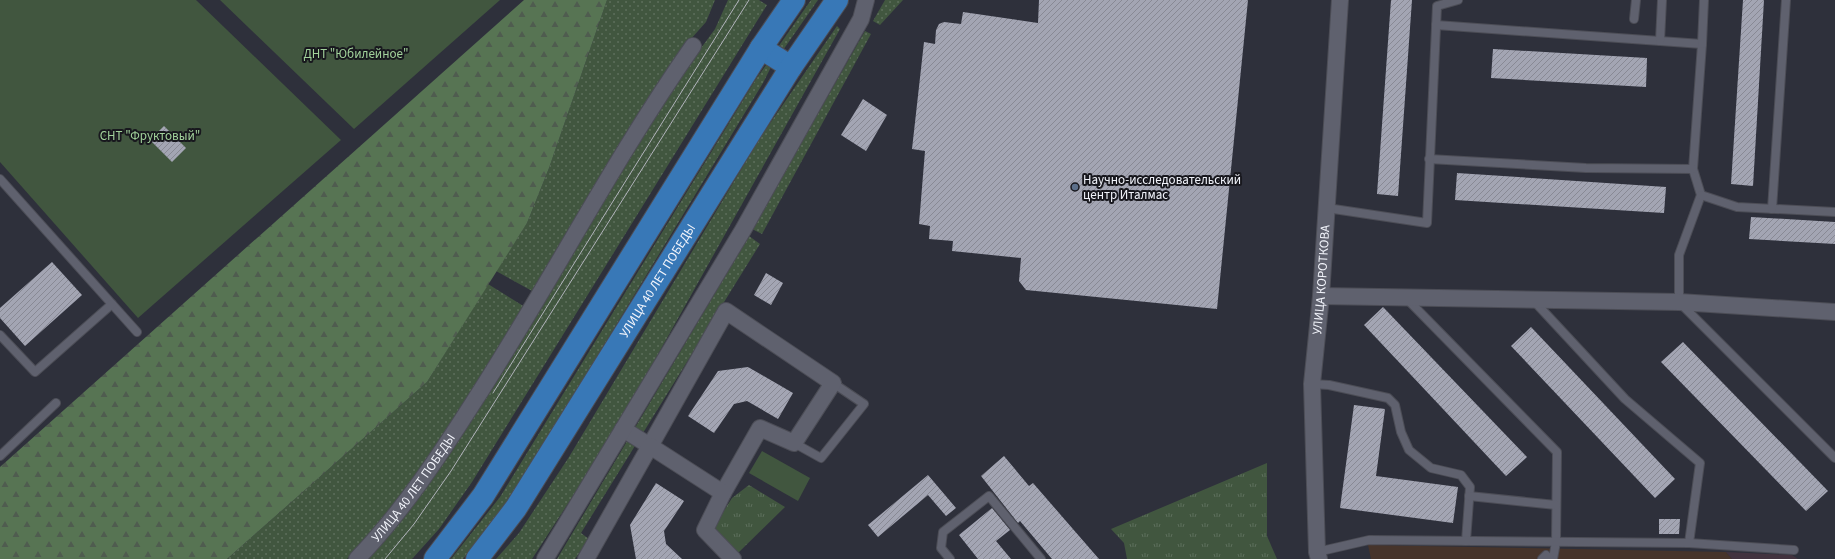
<svg xmlns="http://www.w3.org/2000/svg" width="1835" height="559" font-family="'Source Sans 3',sans-serif">
<style>
.education{fill:#46342b}
.medical{fill:#42333f}
.grass{fill:url(#grass-dots)}
.forest{fill:url(#forest-firs)}
.park{fill:url(#park-tufts)}
.garden{fill:#41563f}
.building{fill:url(#building-hatch)}
.lines{fill:none;stroke-linecap:round;stroke-linejoin:round}
.service-casing{stroke:#4c4d56;stroke-width:10}
.minor-casing{stroke:#4c4d56;stroke-width:18}
.primary-casing{stroke:#4c4d56;stroke-width:24}
.service{stroke:#5f616e;stroke-width:8}
.minor{stroke:#5f616e;stroke-width:16}
.primary{stroke:#3878b7;stroke-width:22}
.tram{stroke:#b1b3bb;stroke-width:1}
.service-dot{fill:#5c6f8a;stroke:#18181e;stroke-width:1.5}
.labels{text-anchor:middle;dominant-baseline:central;stroke-width:4;stroke-linejoin:round;paint-order:stroke}
.park-label{font-size:13px;fill:#a2d29b;stroke:#18181e}
.poi-label{font-size:13px;fill:#f2f4fb;stroke:#18181e;text-anchor:start}
.street-label{font-size:13px;fill:#f2f4fb;stroke:#18181e}
</style>
<defs>
<pattern id="grass-dots" width="8" height="8" patternUnits="userSpaceOnUse"><rect width="8" height="8" fill="#41563f"/><path d="M2 2h.1M6 6h.1" fill="none" stroke="#5d6f5c" stroke-width="1.8" stroke-linecap="round"/></pattern>
<pattern id="forest-firs" width="22" height="20" patternUnits="userSpaceOnUse"><rect width="22" height="20" fill="#577453"/><path d="M5 1l3.5 6h-7zM16 11l3.5 6h-7z" fill="#4f5c4f"/></pattern>
<pattern id="park-tufts" width="24" height="20" patternUnits="userSpaceOnUse"><rect width="24" height="20" fill="#41563f"/><path d="M3 7l-1-3M5 7V3M7 7l1-3M15 17l-1-3M17 17v-4M19 17l1-3" fill="none" stroke="#5d6f5c"/></pattern>
<pattern id="building-hatch" width="6" height="6" patternUnits="userSpaceOnUse"><rect width="6" height="6" fill="#a3a5b3"/><path d="M-1 1l2-2M0 6l6-6M5 7l2-2" fill="none" stroke="#888994"/></pattern>
</defs>
<rect width="100%" height="100%" fill="#2e303b"/>
<polygon class="education" points="1368,545 1726,552 1732,559 1371,559"/>
<polygon class="medical" points="1726,552 1792,555 1798,559 1732,559"/>
<g class="grass">
<polygon points="607,0 715,0 706,22 690,40 660,80 619,145 534,292 496,271 527,223 549,168"/>
<polygon points="728,0 759,0 767,5 472,482 439,529 412,559 368,559 382,544 448,456 671,89 715,29"/>
<polygon points="811,0 818,0 781,53 776,50"/>
<polygon points="885,0 903,0 880,25 873,21"/>
<polygon points="837,26 840,29 615,431 532,559 496,559 519,533 569,457 760,138"/>
<polygon points="865,31 871,34 762,234 752,229"/>
<polygon points="769,61 773,63 763,83 508,503 463,559 451,559 500,497 756,79"/>
<polygon points="749,236 760,244 581,533 589,539 575,559 557,559"/>
<path d="M488 284 525 307C471 394 419 485 347 559H227L427 382Z"/>
</g>
<polygon class="forest" points="524,0 607,0 549,168 527,223 427,382 227,559 0,559 0,467"/>
<g class="park">
<polygon points="1267,463 1267,536 1277,559 1127,559 1124,543 1111,529"/>
<polygon points="749,485 785,507 737,554 713,528 732,498"/>
</g>
<g class="garden">
<polygon points="0,0 196,0 341,140 138,318 0,162"/>
<polygon points="220,0 500,0 354,129"/>
<polygon points="762,451 810,478 798,501 749,473"/>
</g>
<g class="building">
<polygon points="1039,0 1248,0 1217,309 1026,290 1019,281 1021,258 952,251 953,241 929,239 930,226 919,224 925,151 912,149 924,42 935,44 936,30 939,24 944,22 961,24 963,12 1038,23"/>
<polygon points="1391,0 1412,0 1398,196 1377,194"/>
<polygon points="1743,0 1764,0 1753,186 1731,184"/>
<polygon points="1493,49 1647,58 1646,87 1491,78"/>
<polygon points="863,99 887,115 866,151 841,135"/>
<polygon points="164,126 186,148 172,162 150,140"/>
<polygon points="1457,173 1666,187 1664,213 1455,200"/>
<polygon points="1751,217 1835,222 1835,244 1749,239"/>
<polygon points="52,262 82,295 25,346 0,318 0,308"/>
<polygon points="766,273 783,283 771,305 754,295"/>
<polygon points="1383,307 1527,457 1506,476 1364,325"/>
<polygon points="1531,327 1675,479 1655,498 1511,346"/>
<polygon points="1683,342 1828,491 1806,511 1661,362"/>
<polygon points="748,367 793,393 778,419 747,401 734,404 714,433 688,416 718,371"/>
<polygon points="1354,405 1385,409 1376,476 1458,487 1453,523 1340,508"/>
<polygon points="1004,456 1029,486 1033,483 1099,559 1052,559 1020,521 1018,523 981,476"/>
<polygon points="928,475 956,508 946,516 928,495 878,537 868,525"/>
<polygon points="656,483 684,501 664,531 666,544 682,559 636,559 630,525"/>
<polygon points="992,508 1010,530 996,541 1011,559 978,559 959,535"/>
<polygon points="1659,519 1680,519 1679,534 1659,534"/>
</g>
<g class="lines">
<g class="service-casing">
<g id="service">
<polyline points="1634,19 1636,0"/>
<polyline points="1436,25 1702,44 1693,169 1701,195 1679,255 1679,302 1835,458"/>
<polyline points="1660,41 1662,0"/>
<polyline points="1702,44 1704,0"/>
<polyline points="1429,159 1586,168 1693,169"/>
<polyline points="0,179 137,332"/>
<polyline points="1701,195 1737,207 1835,212"/>
<polyline points="1327,208 1427,223 1437,6 1458,0"/>
<polyline points="1772,209 1786,0"/>
<polyline points="1406,298 1557,452 1556,542 1553,559"/>
<polyline points="1534,301 1625,399 1700,463 1689,543"/>
<polyline points="0,335 35,372 112,304"/>
<polyline points="1312,384 1329,385 1388,398 1395,405 1401,432 1409,450 1431,468 1461,475 1470,487 1466,541"/>
<polyline points="794,443 821,458 864,404 833,383"/>
<polyline points="0,456 56,403"/>
<polyline points="1469,496 1556,505"/>
<polyline points="1317,552 1369,540 1689,543 1794,550"/>
<polyline points="950,559 941,548 943,532 989,496 1041,559"/>
<polyline points="1542,559 1546,555 1550,559"/>
</g>
</g>
<g class="minor-casing">
<g id="minor">
<polyline points="1321,296 1679,302 1835,312"/>
<polyline points="623,429 650,446 726,311 833,383 794,443 760,428 723,493"/>
<path id="s1" d="M357 559C402 512 438 458 473 403 549 286 613 160 693 46"/>
<polyline points="545,559 743,230 861,19 866,0"/>
<polyline points="586,559 650,446 723,493 705,530 733,559"/>
<path id="s2" d="M1319 559 1317 552 1312 384 1321 296 1340 0"/>
</g>
</g>
<g class="primary-casing">
<g id="primary">
<polyline points="761,48 791,67"/>
<polyline points="435,559 483,496 761,48 794,0"/>
<path id="s3" d="M477 559 516 508 791 67 837 0"/>
</g>
</g>
<use href="#service" class="service"/>
<use href="#minor" class="minor"/>
<use href="#primary" class="primary"/>
<g class="tram">
<polyline points="493,393 739,0"/>
<polyline points="385,559 414,524 451,471 749,0"/>
</g>
</g>
<circle class="service-dot" cx="1075" cy="187" r="4"/>
<g class="labels">
<g class="park-label">
<text x="356" y="54">ДНТ "Юбилейное"</text>
<text x="150" y="136">СНТ "Фруктовый"</text>
</g>
<g class="poi-label">
<text x="1083" y="180">Научно-исследовательский<tspan x="1083" dy="15">центр Италмас</tspan></text>
</g>
<g class="street-label">
<text stroke="none"><textPath href="#s3" startOffset="332">УЛИЦА 40 ЛЕТ ПОБЕДЫ</textPath></text>
<text stroke="none"><textPath href="#s2" startOffset="280">УЛИЦА КОРОТКОВА</textPath></text>
<text stroke="none"><textPath href="#s1" startOffset="91">УЛИЦА 40 ЛЕТ ПОБЕДЫ</textPath></text>
</g>
</g>
</svg>
